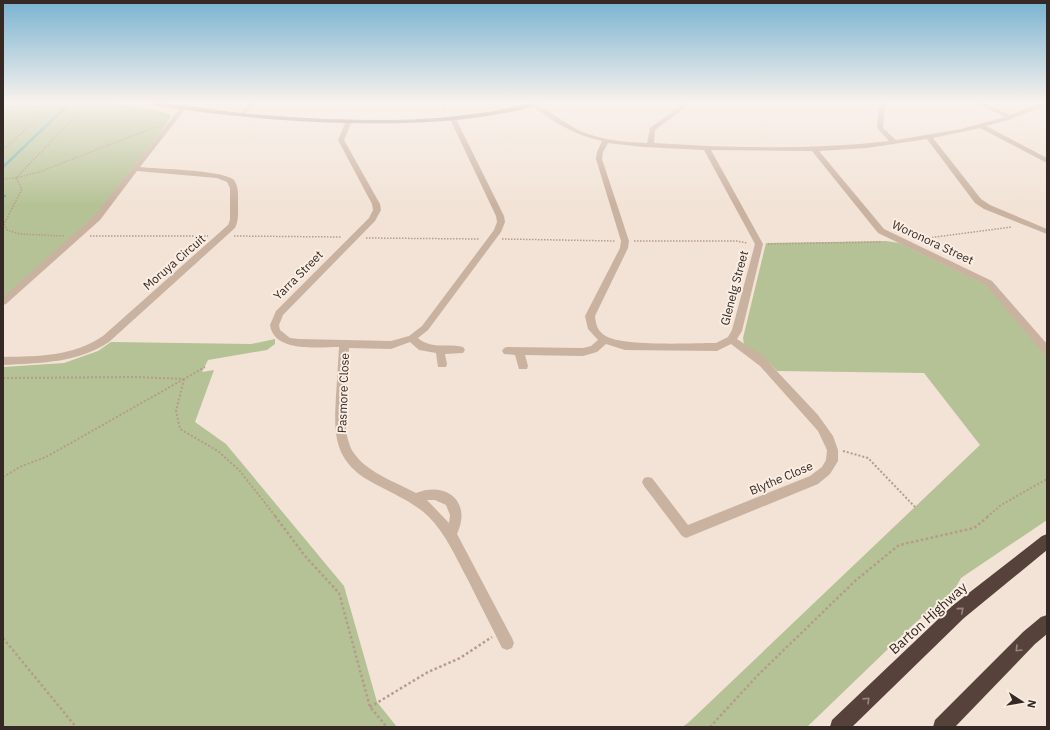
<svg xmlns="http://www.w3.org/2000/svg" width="1050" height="730" font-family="'IBM Plex Sans',sans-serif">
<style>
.green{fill:#b5c295}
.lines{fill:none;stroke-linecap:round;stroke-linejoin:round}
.stream{stroke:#73b1af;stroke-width:2.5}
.path-far2{stroke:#b69b8c;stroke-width:1.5;stroke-dasharray:1.5 1.5;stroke-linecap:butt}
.path-far1{stroke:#b69b8c;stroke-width:2;stroke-dasharray:2 2;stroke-linecap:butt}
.path{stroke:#b69b8c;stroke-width:2.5;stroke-dasharray:2.5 2.5;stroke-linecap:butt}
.street{fill:#cab2a1;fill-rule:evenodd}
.secondary{fill:#9e8073;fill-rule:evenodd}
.highway{fill:#56423b;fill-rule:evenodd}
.oneway{stroke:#98867e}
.labels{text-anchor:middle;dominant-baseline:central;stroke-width:4;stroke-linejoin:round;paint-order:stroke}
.street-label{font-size:12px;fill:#342925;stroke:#faede2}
.near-street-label{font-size:14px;fill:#342925;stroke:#faede2}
</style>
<rect width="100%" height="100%" fill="#f2e3d6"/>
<g class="green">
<polygon points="3,103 112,103 156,110 170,114 171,116 164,128 94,217 3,298"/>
<polygon points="886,241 899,243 987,285 1047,355 1047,520 961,578 953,592 915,623 807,727 682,727 688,723 980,445 924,373 777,371 769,363 744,344 743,338 766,243"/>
<polygon points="275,339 275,344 267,350 208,360 202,372 214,370 195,422 226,444 344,586 377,702 397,727 3,727 3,367 64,363 98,351 111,342 251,344"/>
</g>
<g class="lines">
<g class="stream">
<polyline points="3,167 70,103"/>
<polyline points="3,196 5,196"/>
</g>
<g class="path-far2">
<polyline points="124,103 144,107"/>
<polyline points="442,103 445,111"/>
<polyline points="549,105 556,103"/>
<polyline points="3,114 46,103"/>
<polyline points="3,150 55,103"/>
<polyline points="3,179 16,178 39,172 158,126"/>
<polyline points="64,236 20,234 7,230 4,224 22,189 16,178 88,103"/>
<polyline points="90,236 208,236"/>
<polyline points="234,236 342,237"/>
<polyline points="366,238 480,239"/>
<polyline points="502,239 616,241"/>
<polyline points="920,239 1012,227"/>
<polyline points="634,241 737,241 747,243"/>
<polyline points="768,244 881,242"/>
</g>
<g class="path-far1">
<polyline points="3,378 137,377 184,379 205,367"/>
<polyline points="184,379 176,411 180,429 218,451 239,470 276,517"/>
<polyline points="843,451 868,458 915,507"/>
<polyline points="3,477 22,466 46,457 184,379"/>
<polyline points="987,517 1001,505 1047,479"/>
</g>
<g class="path">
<polyline points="275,516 305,556 339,593 370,707 387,727"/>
<polyline points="3,638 76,727"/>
<polyline points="370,707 428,672 460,658 492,637"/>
<polyline points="710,727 758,675 855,581 899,545 974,528 989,516"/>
</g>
<g class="street">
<polygon points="250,103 256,103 243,116 239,116 239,114"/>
<path d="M532 103C538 103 569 126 580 131 601 140 624 142 647 143L650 128 684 103H691L655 130 654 143C732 148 811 150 889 141L877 128 879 103H885L883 128 896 140 961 129 1005 117 976 103H984L1010 115 1041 103H1047V105L1008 120 986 126 1047 158V163L980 128 933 138 981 199 990 205 1047 229V234L984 209 975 203 927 139 867 148 819 151 884 229 992 281 1047 344V355L1044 354 986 285 878 233 812 151 711 150 763 244 742 331 737 339 763 356 772 366 818 415 833 436 838 450V461L830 474 818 484 686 538 682 536 644 486 642 482 644 478 648 477 652 478 688 525 810 476 822 467 826 460 827 450 818 431 760 366 731 344 717 351 625 350 606 344 597 352 583 356 525 355 528 366 527 369H519L515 355 504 354 502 351 504 348 507 347 583 348 591 346 598 340 588 329 585 316 620 248 621 241 596 159 597 152 602 141C575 135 554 123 532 105ZM608 143 643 147 704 150 755 244 732 330 728 337 716 343C691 343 621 347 604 335 597 330 596 324 595 316L628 248 629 241 602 159 603 152Z"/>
<path d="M181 107 186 108 140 167C157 169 224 170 234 180 239 187 238 196 238 204 238 212 239 220 235 228L109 342C77 363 41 363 3 365V357C40 356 71 357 103 336L228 225 230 220V188L227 182 217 178 137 171 100 220 6 304 3 305V297L94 216Z"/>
<path d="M451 118 456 119 504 216 505 222 501 232 428 330 418 338C432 350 448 343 463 347L465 350 463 353 445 354 447 364 446 367H438L436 353 419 350 410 342 391 349 349 348C348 373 341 420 349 443 351 451 358 459 365 465 380 477 399 484 416 493 447 481 472 502 457 534L512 638 514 643 512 648 507 650 502 648C491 625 479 603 468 580 456 558 446 534 428 516 411 500 388 492 368 480 333 459 334 432 336 396 337 380 338 364 339 347 318 347 274 353 270 325L276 311 369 218 373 210 372 204 338 140 346 121 349 119 352 121 344 140 380 204 381 210 375 221 283 315 279 325 280 330 290 338 299 339 391 341 409 336 422 326 494 230 497 222 496 216 450 119ZM427 500H435L446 505 450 515 449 523Z"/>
</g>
<path class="secondary" d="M148 103C179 102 211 110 241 113 290 118 338 120 387 120 420 120 454 117 487 112 504 110 522 103 540 103 532 109 510 112 499 114 450 123 400 124 351 123 284 122 217 115 151 105Z"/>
<g class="highway">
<polygon points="1047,534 1047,550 964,618 852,727 830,727 832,720 952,606 1042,536"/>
<polygon points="1047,615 1047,634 1035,644 955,727 933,727 935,720 1023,632 1041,617"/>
</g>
</g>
<defs><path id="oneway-chevron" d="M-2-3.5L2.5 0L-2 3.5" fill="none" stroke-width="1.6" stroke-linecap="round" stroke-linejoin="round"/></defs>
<g class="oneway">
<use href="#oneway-chevron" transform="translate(961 610) rotate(-40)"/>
<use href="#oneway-chevron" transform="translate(1018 649) rotate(135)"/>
<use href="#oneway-chevron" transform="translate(867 700) rotate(-44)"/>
</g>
<linearGradient id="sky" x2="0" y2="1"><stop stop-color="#79b3d1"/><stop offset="0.5" stop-color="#f9f2ed"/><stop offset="1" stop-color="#f9f2ed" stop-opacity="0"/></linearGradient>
<rect width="1050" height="205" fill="url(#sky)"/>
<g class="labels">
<g class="street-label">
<text transform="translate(933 242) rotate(25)">Woronora Street</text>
<text transform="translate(174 262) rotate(-41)">Moruya Circuit</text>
<text transform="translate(298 275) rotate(-45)">Yarra Street</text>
<text transform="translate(734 288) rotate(-75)">Glenelg Street</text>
<text transform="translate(343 393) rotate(-88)">Pasmore Close</text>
<text transform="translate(781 478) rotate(-23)">Blythe Close</text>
</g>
<g class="near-street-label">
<text transform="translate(928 618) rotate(-42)">Barton Highway</text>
</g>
</g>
<rect width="1050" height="730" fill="none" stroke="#342925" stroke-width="8"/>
<g transform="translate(1022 702) rotate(102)" stroke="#faede2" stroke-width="3" paint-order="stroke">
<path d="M0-3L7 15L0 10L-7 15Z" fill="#342925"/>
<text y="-6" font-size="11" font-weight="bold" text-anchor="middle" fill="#342925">N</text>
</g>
</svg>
